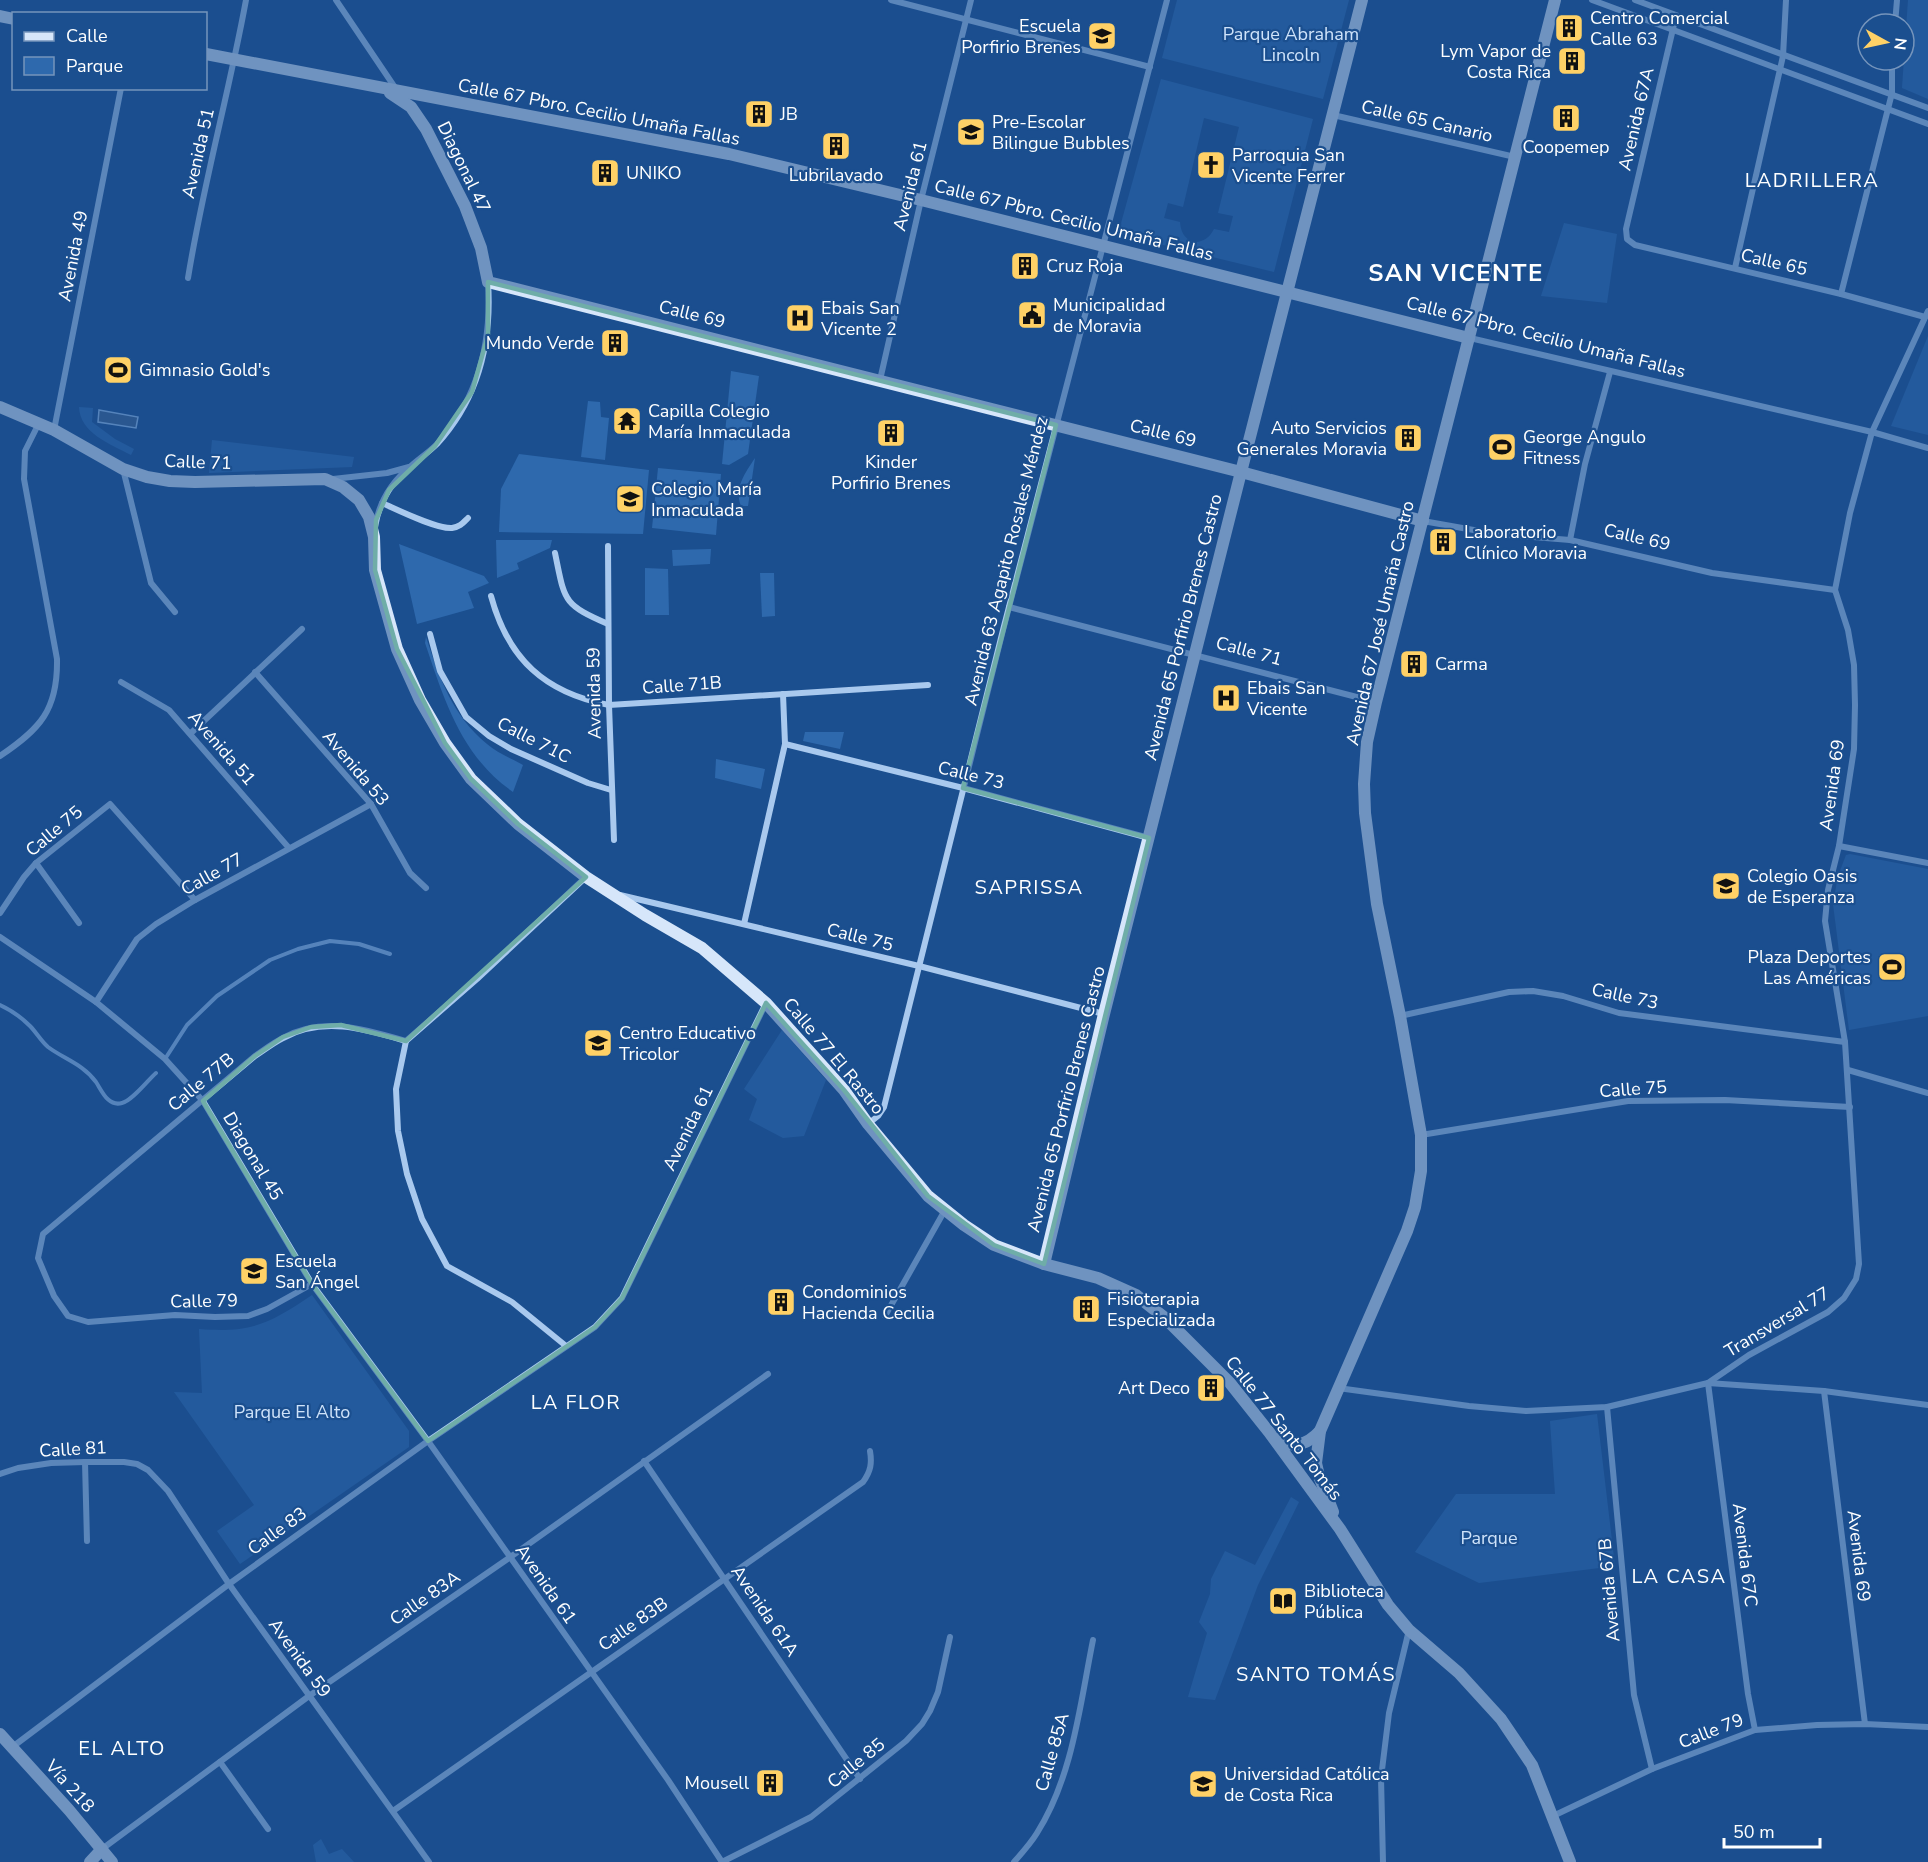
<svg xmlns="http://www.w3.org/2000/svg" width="1928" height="1862" font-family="'Nunito Sans',sans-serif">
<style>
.green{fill:#2e69ad;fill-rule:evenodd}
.water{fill:#3c6290;stroke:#9cc4f0;stroke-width:1.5}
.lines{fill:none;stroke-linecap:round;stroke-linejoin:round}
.stream{stroke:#9cc4f0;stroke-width:4}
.street{stroke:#a9c9ee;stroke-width:6}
.secondary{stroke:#d6e6fa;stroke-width:12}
.marked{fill:none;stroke:#6fada8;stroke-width:4.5;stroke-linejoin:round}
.labels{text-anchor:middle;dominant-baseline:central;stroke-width:4.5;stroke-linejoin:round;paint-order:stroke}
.poi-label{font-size:18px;fill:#fff;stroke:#1b4f8f;text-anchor:start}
.park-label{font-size:18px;fill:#cfe3fa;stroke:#1b4f8f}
.street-label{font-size:18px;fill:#fff;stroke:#1b4f8f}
.neighbourhood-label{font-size:20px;letter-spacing:1.5px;fill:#fff;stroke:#1b4f8f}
.district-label{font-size:24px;font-weight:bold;letter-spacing:1.5px;fill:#fff;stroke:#1b4f8f}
</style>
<rect width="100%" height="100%" fill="#1b4f8f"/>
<g class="green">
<polygon points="1177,0 1349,0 1323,99 1162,58"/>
<polygon points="1908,0 1928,0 1928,99 1902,88"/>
<path d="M1161 79 1313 119 1274 272 1118 234ZM1204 118 1239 127 1218 213 1233 216 1229 232 1214 229C1204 249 1181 245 1180 222L1164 218 1168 203 1183 207Z"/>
<polygon points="1564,223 1617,234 1607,303 1541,296"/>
<polygon points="1928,336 1928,435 1891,426"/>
<polygon points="731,371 759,376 748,454 729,465 722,464"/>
<polygon points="588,401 600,402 601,417 609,418 605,460 581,457"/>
<path d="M79 407 93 408 92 422 115 439 134 449 131 455C110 444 80 433 79 407Z"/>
<polygon points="212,440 354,457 352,467 209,473"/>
<polygon points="519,454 649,470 643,534 499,532 501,489"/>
<path d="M755 458 748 506H741C734 488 745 473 755 458Z"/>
<polygon points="658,468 721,474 716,535 652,528"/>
<polygon points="496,540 552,540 550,548 517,563 519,569 497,578"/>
<polygon points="399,544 484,576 489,583 468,592 474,608 417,624"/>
<polygon points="711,549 710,564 673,566 672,550"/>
<polygon points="645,568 668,569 669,615 645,615"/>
<polygon points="760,573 774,573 775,616 762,617"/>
<path d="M426 637C440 679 452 715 487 744 497 753 511 758 523 765L513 792C461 756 444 699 425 643Z"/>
<polygon points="805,732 844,732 840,749 803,741"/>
<polygon points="716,759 765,769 761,789 715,778"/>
<polygon points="1850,854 1928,869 1928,1016 1849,1030 1833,904 1838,876 1846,855"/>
<polygon points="782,1030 826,1080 804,1136 783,1138 749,1120 757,1099 744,1089"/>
<path d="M312 1295 409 1431V1447L240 1564 217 1531 254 1505 174 1392 202 1393 199 1329C252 1333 269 1324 312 1295Z"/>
<polygon points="1597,1414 1615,1566 1479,1583 1415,1552 1456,1494 1555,1494 1550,1421"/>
<polygon points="1291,1497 1299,1502 1258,1585 1215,1700 1188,1697 1207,1633 1199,1622 1210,1594 1211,1579 1225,1551 1255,1565"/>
<polygon points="321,1839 329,1854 342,1849 354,1862 316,1862 313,1845"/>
</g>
<polygon class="water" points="99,410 138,417 136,428 98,422"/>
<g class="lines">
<g class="stream">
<path d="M0 1005C11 1010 21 1017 30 1026 36 1032 41 1041 48 1047 64 1059 83 1064 96 1082 102 1091 108 1107 122 1103 132 1101 148 1080 156 1073"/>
<polyline points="165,1059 187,1025 217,996 270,960 298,949 330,941 359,944 390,954"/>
</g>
<g class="street">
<polyline points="336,0 396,89"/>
<polyline points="891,0 1150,67"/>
<polyline points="1592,0 1928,124"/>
<polyline points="1635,0 1928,108"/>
<polyline points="1676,16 1626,229 1627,239 1635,245 1841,294 1925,317"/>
<polyline points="1895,24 1897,0"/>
<polyline points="1333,115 1515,157"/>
<polyline points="1735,268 1783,56 1786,0"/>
<path d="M188 278C203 185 229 93 246 0"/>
<polyline points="1841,294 1892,93 1892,60"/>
<polyline points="1470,338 1872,432 1928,448"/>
<polyline points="880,380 921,200 971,0"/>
<polyline points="54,430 121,88"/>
<polyline points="123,469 151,583 175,612"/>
<polyline points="333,479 387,473 409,467"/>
<path d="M382 503C398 510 436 529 452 528 460 527 463 523 468 518"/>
<polyline points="1423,521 1496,534 1570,540 1712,573 1835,590"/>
<path d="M375 527C379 502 392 481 412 465 420 458 429 452 437 444 479 398 492 342 488 282"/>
<polyline points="1570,540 1585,464 1610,372"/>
<polyline points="608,546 609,705 614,840"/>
<path d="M555 553C565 601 562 604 608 624"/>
<path d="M491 596C508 659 545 693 609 705L928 685"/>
<polyline points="1009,607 1376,702"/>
<polyline points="430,634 440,671 466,717 489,736 511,749 588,783 611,790"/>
<polyline points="255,672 371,804 410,873 426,888"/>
<polyline points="121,682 169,710 289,848"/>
<polyline points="191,733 302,629"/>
<polyline points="785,744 963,788 1149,838"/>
<path d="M0 756C40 729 58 710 57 659L24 479 25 451 39 423"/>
<polyline points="1839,846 1928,863"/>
<polyline points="36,863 79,923"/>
<polyline points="620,895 919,966 1104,1014"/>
<polyline points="0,913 24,877 36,863 110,804 195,900"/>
<polyline points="744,924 785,744 783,694"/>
<polyline points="0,937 96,1002 165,1059 203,1101 312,1284 428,1441 668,1780 722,1862"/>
<polyline points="96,1002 137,939 156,924 195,900 371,804"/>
<polyline points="1400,1016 1509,992 1533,991 1563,996 1619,1013 1845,1042"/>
<polyline points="406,1041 396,1089 398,1131 407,1174 422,1219 447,1266 512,1302 566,1346"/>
<polyline points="406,1041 477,979 586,877"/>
<polyline points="1848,1070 1928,1093"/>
<polyline points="868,1124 878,1116 884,1107 1003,630 1167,0"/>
<polyline points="1421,1135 1628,1101 1725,1100 1850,1107"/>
<path d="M312 1284 267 1309 248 1316 215 1317 175 1315 88 1322 68 1316 54 1296 38 1258 43 1234 255 1056C264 1050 273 1043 283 1038 323 1016 365 1029 406 1041"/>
<polyline points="885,1316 945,1210"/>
<polyline points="1338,1388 1469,1406 1526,1411 1607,1407 1708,1383 1824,1391 1928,1405"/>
<polyline points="1824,1391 1865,1724"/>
<polyline points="1607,1407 1634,1695 1652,1769"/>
<polyline points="644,1461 860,1779"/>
<polyline points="85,1462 87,1541"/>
<polyline points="0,1474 18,1468 51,1463 85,1462 124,1462 137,1464 148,1470 168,1491 229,1584 429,1862"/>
<polyline points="1755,1730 1748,1694 1708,1383 1749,1355 1828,1312 1844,1298 1856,1279 1859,1264 1845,1042 1825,921 1828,890 1839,846 1854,749 1855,705 1854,665 1848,630 1835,590 1850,513 1872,432 1928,311"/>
<polyline points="11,1748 229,1584 428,1441 595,1327 622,1298 766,1003"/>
<polyline points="220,1762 268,1829"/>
<path d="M393 1811 863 1482C871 1471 872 1463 870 1451"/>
<polyline points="1553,1816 1652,1769 1755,1730 1817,1725 1865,1724 1928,1727"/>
<polyline points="102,1849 309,1696 509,1558 768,1374"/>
<polyline points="722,1862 811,1817 906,1741 922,1724 930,1711 938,1692 950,1637"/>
<path d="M1014 1862C1022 1853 1031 1843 1037 1833 1073 1776 1080 1704 1093 1640"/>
<polyline points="1383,1862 1381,1778 1389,1713 1409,1630"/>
</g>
<g class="secondary">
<polyline points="0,16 14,19"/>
<polyline points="206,54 729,154 921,200 1469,338"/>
<polyline points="390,93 411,107 426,129 465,206 481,248 488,282 1241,472 1423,521"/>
<polyline points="0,407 54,430 123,469 147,477 170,481 195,482 325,479 343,487 359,500 369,517 374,537 375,570 397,649 420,700 445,743 471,779 518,824 586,877 645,915 702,948 766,1003 844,1090 868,1124 928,1196 964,1225 994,1245 1044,1264 1098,1278 1136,1295 1165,1318 1230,1383 1269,1432 1340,1529 1388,1605 1409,1630 1459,1673 1501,1719 1532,1765 1570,1862"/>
<polyline points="1044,1264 1104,1014 1241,472 1362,0"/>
<path d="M1276 1439C1293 1449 1307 1445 1320 1431"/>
<polyline points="1333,1512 1319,1476 1316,1463 1320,1431 1407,1231 1415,1207 1421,1171 1421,1135 1400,1016 1377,904 1365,813 1364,784 1367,742 1376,702 1555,0"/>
<polyline points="0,1734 69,1810 112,1862"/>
<polyline points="90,1862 102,1849"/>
</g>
</g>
<path d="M0 0H1928V1862H0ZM488 282 1056 425 963 788 1149 838 1044 1264 994 1245 928 1196 844 1090 766 1003 622 1298 595 1327 428 1441 312 1284 203 1101 255 1056 283 1037 311 1027 341 1025 406 1041 586 877 518 824 471 779 445 743 397 649 375 570 376 520 389 490 435 446 472 392 488 335Z" fill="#1b4f8f" fill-opacity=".55" fill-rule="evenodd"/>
<path class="marked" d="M488 282 1056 425 963 788 1149 838 1044 1264 994 1245 928 1196 844 1090 766 1003 622 1298 595 1327 428 1441 312 1284 203 1101 255 1056 283 1037 311 1027 341 1025 406 1041 586 877 518 824 471 779 445 743 397 649 375 570 376 520 389 490 435 446 472 392 488 335Z"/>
<defs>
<g id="building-square" transform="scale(1.5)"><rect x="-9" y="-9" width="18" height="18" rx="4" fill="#ffd166" stroke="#1b4f8f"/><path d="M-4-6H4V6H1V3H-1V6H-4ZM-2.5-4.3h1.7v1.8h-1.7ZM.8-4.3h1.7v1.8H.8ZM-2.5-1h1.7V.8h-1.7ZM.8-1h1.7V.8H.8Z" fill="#111"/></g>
<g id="school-square" transform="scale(1.5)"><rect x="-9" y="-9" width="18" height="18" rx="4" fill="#ffd166" stroke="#1b4f8f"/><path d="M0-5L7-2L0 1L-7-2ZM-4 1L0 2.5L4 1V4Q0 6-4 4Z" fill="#111"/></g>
<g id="church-square" transform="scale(1.5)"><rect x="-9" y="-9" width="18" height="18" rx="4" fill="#ffd166" stroke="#1b4f8f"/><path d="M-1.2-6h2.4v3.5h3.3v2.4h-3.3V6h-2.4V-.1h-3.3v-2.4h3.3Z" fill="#111"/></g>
<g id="civic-square" transform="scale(1.5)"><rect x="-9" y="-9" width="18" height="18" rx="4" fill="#ffd166" stroke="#1b4f8f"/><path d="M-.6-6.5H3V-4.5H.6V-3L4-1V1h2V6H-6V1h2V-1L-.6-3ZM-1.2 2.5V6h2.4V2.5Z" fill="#111"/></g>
<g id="hospital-square" transform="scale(1.5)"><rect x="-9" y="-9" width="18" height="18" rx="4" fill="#ffd166" stroke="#1b4f8f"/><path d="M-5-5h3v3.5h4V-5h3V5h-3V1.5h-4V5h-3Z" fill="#111"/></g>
<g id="stadium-square" transform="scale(1.5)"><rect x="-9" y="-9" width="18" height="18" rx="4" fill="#ffd166" stroke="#1b4f8f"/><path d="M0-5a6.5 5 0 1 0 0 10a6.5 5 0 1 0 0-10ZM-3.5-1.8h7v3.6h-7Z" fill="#111"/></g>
<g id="temple-square" transform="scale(1.5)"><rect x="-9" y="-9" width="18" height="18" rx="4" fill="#ffd166" stroke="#1b4f8f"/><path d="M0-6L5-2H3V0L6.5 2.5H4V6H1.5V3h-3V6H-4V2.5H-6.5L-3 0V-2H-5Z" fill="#111"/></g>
<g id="university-square" transform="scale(1.5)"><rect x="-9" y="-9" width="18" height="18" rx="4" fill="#ffd166" stroke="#1b4f8f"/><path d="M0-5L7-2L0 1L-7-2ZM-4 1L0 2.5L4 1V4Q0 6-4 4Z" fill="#111"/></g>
<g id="library-square" transform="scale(1.5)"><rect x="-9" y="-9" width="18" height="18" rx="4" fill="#ffd166" stroke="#1b4f8f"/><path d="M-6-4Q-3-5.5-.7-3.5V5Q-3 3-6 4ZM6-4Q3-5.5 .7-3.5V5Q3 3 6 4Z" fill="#111"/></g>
</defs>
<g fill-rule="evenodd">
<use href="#building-square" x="1569" y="28"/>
<use href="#school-square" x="1102" y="36"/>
<use href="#building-square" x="1572" y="61"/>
<use href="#building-square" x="759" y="114"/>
<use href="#building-square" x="1566" y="118"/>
<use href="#school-square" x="971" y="132"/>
<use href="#building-square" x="836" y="146"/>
<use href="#church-square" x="1211" y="165"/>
<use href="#building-square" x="605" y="173"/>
<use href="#building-square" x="1025" y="266"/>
<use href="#civic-square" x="1032" y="315"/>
<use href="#hospital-square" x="800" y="318"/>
<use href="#building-square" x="615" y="343"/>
<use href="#stadium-square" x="118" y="370"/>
<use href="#temple-square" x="627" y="421"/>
<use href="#building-square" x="891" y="433"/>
<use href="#building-square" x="1408" y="438"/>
<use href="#stadium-square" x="1502" y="447"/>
<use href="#university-square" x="630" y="499"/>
<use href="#building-square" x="1443" y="542"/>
<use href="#building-square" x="1414" y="664"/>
<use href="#hospital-square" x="1226" y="698"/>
<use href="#university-square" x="1726" y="886"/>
<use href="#stadium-square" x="1892" y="967"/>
<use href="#school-square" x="598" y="1043"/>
<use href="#school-square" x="254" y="1271"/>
<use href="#building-square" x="781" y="1302"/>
<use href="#building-square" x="1086" y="1309"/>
<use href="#building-square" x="1211" y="1388"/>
<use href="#library-square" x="1283" y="1601"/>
<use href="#building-square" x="770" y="1783"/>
<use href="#university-square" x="1203" y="1784"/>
</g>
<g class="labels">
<g class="poi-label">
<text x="1590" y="18">Centro Comercial<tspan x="1590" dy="21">Calle 63</tspan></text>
<text x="1081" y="26" text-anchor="end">Escuela<tspan x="1081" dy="21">Porfirio Brenes</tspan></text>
<text x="1551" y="51" text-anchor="end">Lym Vapor de<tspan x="1551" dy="21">Costa Rica</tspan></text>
<text x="780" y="114">JB</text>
<text x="992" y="122">Pre-Escolar<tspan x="992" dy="21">Bilingue Bubbles</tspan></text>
<text x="1566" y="147" text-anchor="middle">Coopemep</text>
<text x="1232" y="155">Parroquia San<tspan x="1232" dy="21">Vicente Ferrer</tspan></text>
<text x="626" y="173">UNIKO</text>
<text x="836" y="175" text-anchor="middle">Lubrilavado</text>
<text x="1046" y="266">Cruz Roja</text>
<text x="1053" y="305">Municipalidad<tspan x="1053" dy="21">de Moravia</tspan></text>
<text x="821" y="308">Ebais San<tspan x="821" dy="21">Vicente 2</tspan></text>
<text x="594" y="343" text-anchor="end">Mundo Verde</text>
<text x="139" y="370">Gimnasio Gold's</text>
<text x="648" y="411">Capilla Colegio<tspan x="648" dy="21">María Inmaculada</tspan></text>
<text x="1387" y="428" text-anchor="end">Auto Servicios<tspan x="1387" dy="21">Generales Moravia</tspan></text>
<text x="1523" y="437">George Angulo<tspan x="1523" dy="21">Fitness</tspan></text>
<text x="891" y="462" text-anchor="middle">Kinder<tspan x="891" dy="21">Porfirio Brenes</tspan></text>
<text x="651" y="489">Colegio María<tspan x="651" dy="21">Inmaculada</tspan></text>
<text x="1464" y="532">Laboratorio<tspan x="1464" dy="21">Clínico Moravia</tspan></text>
<text x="1435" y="664">Carma</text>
<text x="1247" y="688">Ebais San<tspan x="1247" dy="21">Vicente</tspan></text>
<text x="1747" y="876">Colegio Oasis<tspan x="1747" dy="21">de Esperanza</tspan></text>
<text x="1871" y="957" text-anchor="end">Plaza Deportes<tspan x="1871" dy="21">Las Américas</tspan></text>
<text x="619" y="1033">Centro Educativo<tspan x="619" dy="21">Tricolor</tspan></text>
<text x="275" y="1261">Escuela<tspan x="275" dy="21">San Ángel</tspan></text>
<text x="802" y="1292">Condominios<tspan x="802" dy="21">Hacienda Cecilia</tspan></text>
<text x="1107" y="1299">Fisioterapia<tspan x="1107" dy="21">Especializada</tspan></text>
<text x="1190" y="1388" text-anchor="end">Art Deco</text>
<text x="1304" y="1591">Biblioteca<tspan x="1304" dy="21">Pública</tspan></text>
<text x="1224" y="1774">Universidad Católica<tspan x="1224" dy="21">de Costa Rica</tspan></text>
<text x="749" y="1783" text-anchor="end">Mousell</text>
</g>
<g class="park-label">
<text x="1291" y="34">Parque Abraham<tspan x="1291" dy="21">Lincoln</tspan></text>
<text x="292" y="1412">Parque El Alto</text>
<text x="1489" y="1538">Parque</text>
</g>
<g class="street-label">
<text transform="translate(599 112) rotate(11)">Calle 67 Pbro. Cecilio Umaña Fallas</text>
<text transform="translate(1636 119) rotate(-77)">Avenida 67A</text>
<text transform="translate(1427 121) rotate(13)">Calle 65 Canario</text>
<text transform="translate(198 153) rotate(-77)">Avenida 51</text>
<text transform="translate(464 167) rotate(64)">Diagonal 47</text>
<text transform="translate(910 186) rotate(-76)">Avenida 61</text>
<text transform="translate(1074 220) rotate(14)">Calle 67 Pbro. Cecilio Umaña Fallas</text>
<text transform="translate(73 256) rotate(-79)">Avenida 49</text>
<text transform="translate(1774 262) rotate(13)">Calle 65</text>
<text transform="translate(692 314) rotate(14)">Calle 69</text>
<text transform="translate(1546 337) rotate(14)">Calle 67 Pbro. Cecilio Umaña Fallas</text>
<text transform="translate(1163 433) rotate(14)">Calle 69</text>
<text transform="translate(198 462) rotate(2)">Calle 71</text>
<text transform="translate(1637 537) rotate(13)">Calle 69</text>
<text transform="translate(1006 561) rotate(-76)">Avenida 63 Agapito Rosales Méndez</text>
<text transform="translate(1380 623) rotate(-77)">Avenida 67 José Umaña Castro</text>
<text transform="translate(1183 627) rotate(-76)">Avenida 65 Porfirio Brenes Castro</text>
<text transform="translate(1249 651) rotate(15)">Calle 71</text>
<text transform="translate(682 685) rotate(-4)">Calle 71B</text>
<text transform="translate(594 693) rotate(-91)">Avenida 59</text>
<text transform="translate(534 740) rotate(27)">Calle 71C</text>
<text transform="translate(222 748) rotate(49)">Avenida 51</text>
<text transform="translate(356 768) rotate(50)">Avenida 53</text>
<text transform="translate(971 775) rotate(14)">Calle 73</text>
<text transform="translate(1832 785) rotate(-82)">Avenida 69</text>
<text transform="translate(54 831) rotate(-40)">Calle 75</text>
<text transform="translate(212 874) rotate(-29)">Calle 77</text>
<text transform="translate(860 937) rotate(14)">Calle 75</text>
<text transform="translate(1625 996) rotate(12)">Calle 73</text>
<text transform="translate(834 1056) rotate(50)">Calle 77 El Rastro</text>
<text transform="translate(201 1082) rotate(-40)">Calle 77B</text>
<text transform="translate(1633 1089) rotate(-4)">Calle 75</text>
<text transform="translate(1066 1099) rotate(-76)">Avenida 65 Porfirio Brenes Castro</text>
<text transform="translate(688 1128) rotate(-64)">Avenida 61</text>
<text transform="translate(253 1156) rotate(59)">Diagonal 45</text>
<text transform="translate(204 1301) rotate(-1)">Calle 79</text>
<text transform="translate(1777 1322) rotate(-31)">Transversal 77</text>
<text transform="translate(1284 1428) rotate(52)">Calle 77 Santo Tomás</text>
<text transform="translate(73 1449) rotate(-3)">Calle 81</text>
<text transform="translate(277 1531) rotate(-36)">Calle 83</text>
<text transform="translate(1745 1555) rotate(83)">Avenida 67C</text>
<text transform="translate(1859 1556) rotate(83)">Avenida 69</text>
<text transform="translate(546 1584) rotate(55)">Avenida 61</text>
<text transform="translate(1609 1590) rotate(-95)">Avenida 67B</text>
<text transform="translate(425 1598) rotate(-35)">Calle 83A</text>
<text transform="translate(765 1611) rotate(56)">Avenida 61A</text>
<text transform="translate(633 1624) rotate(-35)">Calle 83B</text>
<text transform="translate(300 1658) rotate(54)">Avenida 59</text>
<text transform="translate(1711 1731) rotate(-21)">Calle 79</text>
<text transform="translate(1052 1752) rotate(-74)">Calle 85A</text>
<text transform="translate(856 1763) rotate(-39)">Calle 85</text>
<text transform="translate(70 1786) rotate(48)">Vía 218</text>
</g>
<g class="neighbourhood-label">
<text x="1812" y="180">LADRILLERA</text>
<text x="1029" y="887">SAPRISSA</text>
<text x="576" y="1402">LA FLOR</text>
<text x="1679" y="1576">LA CASA</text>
<text x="1316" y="1674">SANTO TOMÁS</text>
<text x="122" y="1748">EL ALTO</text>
</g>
<g class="district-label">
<text x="1456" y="273">SAN VICENTE</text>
</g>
</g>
<rect x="12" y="12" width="195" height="78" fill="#1b4f8f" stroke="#7695bc" stroke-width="1.5"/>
<rect x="24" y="32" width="30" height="9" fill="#d6e6fa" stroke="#7695bc" stroke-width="1.5"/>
<text x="66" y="42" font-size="18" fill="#ffffff">Calle</text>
<rect x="24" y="57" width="30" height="18" fill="#2e69ad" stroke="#7695bc" stroke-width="1.5"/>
<text x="66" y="72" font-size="18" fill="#ffffff">Parque</text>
<g transform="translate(1886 42) rotate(98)"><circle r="28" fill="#1b4f8f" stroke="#7695bc" stroke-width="1.5"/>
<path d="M0-4.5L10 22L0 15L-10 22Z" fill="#ffd166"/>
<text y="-9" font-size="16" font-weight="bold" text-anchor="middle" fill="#ffffff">N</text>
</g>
<path d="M1724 1838v9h96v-9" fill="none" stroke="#ffffff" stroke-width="3"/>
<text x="1733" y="1838" font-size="18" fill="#ffffff" stroke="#1b4f8f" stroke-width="4.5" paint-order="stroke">50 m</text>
</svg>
